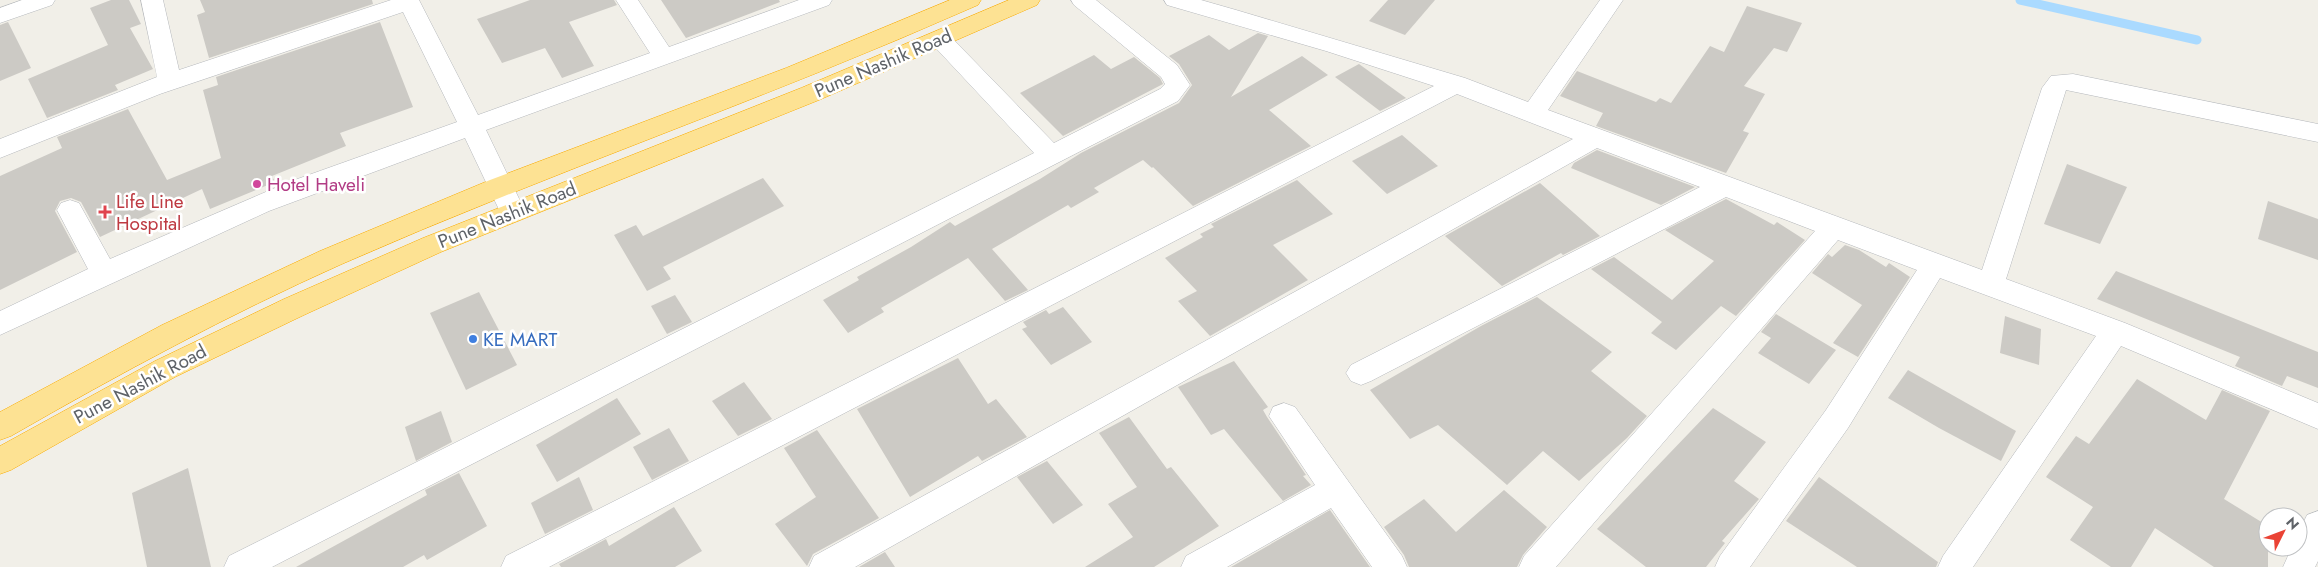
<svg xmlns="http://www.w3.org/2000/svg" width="2318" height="567" font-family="Jost,sans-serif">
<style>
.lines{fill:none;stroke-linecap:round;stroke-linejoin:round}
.stream{stroke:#aadaff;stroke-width:9}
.building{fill:#cccac5}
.minor-casing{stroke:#b5b8bc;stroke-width:1}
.highway-casing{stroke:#f9ab00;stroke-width:1}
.minor{fill:#fff;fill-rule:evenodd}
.highway{fill:#fde293;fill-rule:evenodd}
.hotel-dot{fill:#d1479c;stroke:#fff;stroke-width:2}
.health-dot{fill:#e0444e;stroke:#fff;stroke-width:2}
.shop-dot{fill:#3f7fe0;stroke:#fff;stroke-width:2}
.labels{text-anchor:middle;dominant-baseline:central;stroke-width:5;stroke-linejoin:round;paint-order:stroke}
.street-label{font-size:19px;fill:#5f6368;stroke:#fff}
.hotel-label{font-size:19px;fill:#b23c85;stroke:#fff;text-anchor:start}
.health-label{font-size:19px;fill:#be3a42;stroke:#fff;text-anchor:start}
.shop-label{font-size:19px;fill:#366cbe;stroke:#fff;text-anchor:start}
</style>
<rect width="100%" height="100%" fill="#f1efe8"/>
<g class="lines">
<polyline class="stream" points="2020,0 2197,40"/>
</g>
<g class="building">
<polygon points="111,0 129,0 141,24 130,28 153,69 115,85 118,90 47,118 28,79 108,45 90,8"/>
<polygon points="200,0 372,0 373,4 209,58 197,15 205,12"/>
<polygon points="530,0 614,0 617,5 569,22 594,66 562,78 545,48 502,63 477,19"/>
<polygon points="661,0 779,0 780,2 686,38"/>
<polygon points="1388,0 1435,0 1405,35 1369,21"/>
<polygon points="1747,6 1802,23 1787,52 1774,48 1744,86 1765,94 1743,131 1749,133 1726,173 1596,126 1603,113 1560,96 1577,71 1656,102 1660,98 1671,103 1710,46 1724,52"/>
<polygon points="8,22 31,68 0,81 0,25"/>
<polygon points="380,22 413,107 340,133 346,146 272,176 275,182 210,209 202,189 100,237 81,202 71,198 60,201 55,211 77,252 0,290 0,176 62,148 57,137 128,109 167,180 221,158 203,90 218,85 216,77"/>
<polygon points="1258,33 1268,36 1231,97 1302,56 1328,75 1269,110 1311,146 1193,206 1153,167 1152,168 1143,160 1094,188 1099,192 1071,208 1068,205 992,249 1028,290 1005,301 968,258 881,308 884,312 848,333 823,300 859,280 857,277 911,247 950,222 955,226 1040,179 1081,153 1179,103 1192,85 1179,64 1169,56 1209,35 1229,50"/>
<polygon points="1094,55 1111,69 1134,57 1160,78 1163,84 1063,136 1020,93"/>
<polygon points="1359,64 1406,98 1380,111 1335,77"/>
<polygon points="1402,135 1438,166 1387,194 1352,161"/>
<polygon points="1597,150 1695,187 1661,205 1571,168 1574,163"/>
<polygon points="2067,164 2127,187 2100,244 2044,224"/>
<polygon points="763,178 784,206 663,267 671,279 647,291 614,235 636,225 643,236"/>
<polygon points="1297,180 1333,214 1273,245 1308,280 1210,336 1178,301 1197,291 1165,258 1203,237 1200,234 1214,227 1211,224"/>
<polygon points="1540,183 1600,236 1563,255 1561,253 1502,286 1445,236"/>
<polygon points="1726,199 1774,225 1777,222 1805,240 1736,316 1721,306 1676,350 1651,333 1662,322 1591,269 1614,257 1672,300 1714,261 1665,230"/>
<polygon points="2268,201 2318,219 2318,260 2258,239"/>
<polygon points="1845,245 1859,250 1886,267 1889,263 1910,277 1858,357 1833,343 1862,305 1812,273 1828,254 1832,257"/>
<polygon points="2116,271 2318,352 2318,388 2287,376 2282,386 2235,366 2240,357 2097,299"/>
<polygon points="479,292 517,365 466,390 430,313"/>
<polygon points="675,295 692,322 667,334 651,306"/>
<polygon points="1537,297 1612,352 1591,371 1647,416 1627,438 1579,481 1543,451 1507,485 1438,425 1410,439 1370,390 1481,326"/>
<polygon points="1063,307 1092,342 1051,365 1022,329 1027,327 1023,322 1046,310 1049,314"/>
<polygon points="1776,314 1836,350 1809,384 1758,353 1771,338 1761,332"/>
<polygon points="2005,316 2041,329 2039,365 2000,353"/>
<polygon points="958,358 988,404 996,399 1027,437 982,461 978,456 910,497 857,409"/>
<polygon points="1234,361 1268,407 1263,410 1267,417 1306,475 1303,476 1311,485 1283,501 1224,429 1211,435 1178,387"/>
<polygon points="1908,370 2016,431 2001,461 1939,428 1888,398"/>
<polygon points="2137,379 2206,420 2222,390 2270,411 2224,499 2268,526 2268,567 2214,567 2155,528 2131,567 2111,567 2070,540 2093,507 2046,477 2076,436 2089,444"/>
<polygon points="744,382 772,419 738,436 712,401"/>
<polygon points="617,398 641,434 557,482 536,445"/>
<polygon points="1713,408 1766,442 1734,481 1759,499 1722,541 1725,543 1706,567 1646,567 1597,529"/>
<polygon points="441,411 452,442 416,461 405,427"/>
<polygon points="1129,417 1167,469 1171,467 1219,526 1154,567 1085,567 1133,537 1108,504 1137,487 1099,433"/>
<polygon points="669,428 689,461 652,480 633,447"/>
<polygon points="817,430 879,518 813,554 807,566 775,524 816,497 784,448"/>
<polygon points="1047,461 1083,505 1053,524 1017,477"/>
<polygon points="188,468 211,567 147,567 132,493"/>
<polygon points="459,473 487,526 427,560 424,555 403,567 296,567 427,495 425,490"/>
<polygon points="579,477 593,510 545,534 531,503"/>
<polygon points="1819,477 1938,562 1936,567 1857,567 1786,521"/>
<polygon points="1504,490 1547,527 1523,555 1517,567 1409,567 1404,555 1384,527 1424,499 1456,532"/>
<polygon points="674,507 702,551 675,567 561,567 559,564 606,539 609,546"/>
<polygon points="1330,510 1370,567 1231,567"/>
<polygon points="885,552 895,567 859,567"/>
</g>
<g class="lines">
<g class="minor-casing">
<g id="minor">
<polygon points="22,0 55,0 52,5 0,23 0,8"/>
<polygon points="141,0 163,0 179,70 391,0 419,0 478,115 650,53 616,0 638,0 669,47 799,0 832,0 829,5 486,130 525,211 521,218 512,221 503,218 465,138 269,211 0,335 0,311 88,269 57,210 61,203 70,200 79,203 110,259 289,182 457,122 403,12 160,94 0,158 0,139 157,77"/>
<polygon points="1071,0 1096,0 1177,65 1190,85 1178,101 272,567 224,567 229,556 1034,153 932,44 928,39 932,34 940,31 948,34 1054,143 1160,89 1165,84 1161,77 1074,5"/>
<polygon points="1164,0 1201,0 1236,10 1465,78 1528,102 1600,0 1623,0 1548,110 1982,270 2042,88 2051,76 2073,74 2318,124 2318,142 2066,90 2006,279 2125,323 2318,403 2318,429 2121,346 1973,567 1938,567 1943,556 2096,336 1940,278 1848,428 1750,567 1715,567 1720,556 1826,410 1917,270 1838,240 1556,567 1519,567 1524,556 1815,231 1726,197 1371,381 1361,385 1351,381 1346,373 1351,365 1700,187 1597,148 855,567 809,567 814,556 1573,139 1457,94 549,567 501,567 506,556 1434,86 1326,51 1167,5"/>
<polygon points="1284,403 1295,407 1402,556 1407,567 1372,567 1331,508 1227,567 1181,567 1186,556 1315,485 1269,416 1273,407"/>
<polygon points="2318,511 2318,561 2315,567 2283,567 2292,547 2298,547 2298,534 2307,515"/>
</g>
</g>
<g class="highway-casing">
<g id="highway">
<path d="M950 0H981L978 5C769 98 551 172 342 264 228 315 119 374 11 436L0 440V412L162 325 320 251 490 180 786 68Z"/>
<polygon points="1009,0 1040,0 1037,5 819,100 441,252 304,315 175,377 11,470 0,474 0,446 155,361 284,299 423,238 801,88"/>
</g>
</g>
<use href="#minor" class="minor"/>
<use href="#highway" class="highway"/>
</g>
<circle class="hotel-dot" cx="257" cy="184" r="5"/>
<path class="health-dot" d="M102.5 204.5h5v5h5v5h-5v5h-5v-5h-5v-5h5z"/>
<circle class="shop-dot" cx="473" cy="339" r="5"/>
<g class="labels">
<g class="street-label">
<text transform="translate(883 63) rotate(-23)">Pune Nashik Road</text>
<text transform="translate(507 215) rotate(-22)">Pune Nashik Road</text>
<text transform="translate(140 384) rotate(-28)">Pune Nashik Road</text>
</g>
<g class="hotel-label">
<text x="267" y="184">Hotel Haveli</text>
</g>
<g class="health-label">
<text x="116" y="201">Life Line<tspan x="116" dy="22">Hospital</tspan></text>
</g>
<g class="shop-label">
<text x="483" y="339">KE MART</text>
</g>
</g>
<g transform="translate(2283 532) rotate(48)"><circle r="24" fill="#ffffff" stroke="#bfc1c3"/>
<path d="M0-4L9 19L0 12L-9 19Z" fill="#ea4335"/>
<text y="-8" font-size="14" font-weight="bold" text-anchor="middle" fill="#5f6368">N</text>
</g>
</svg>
